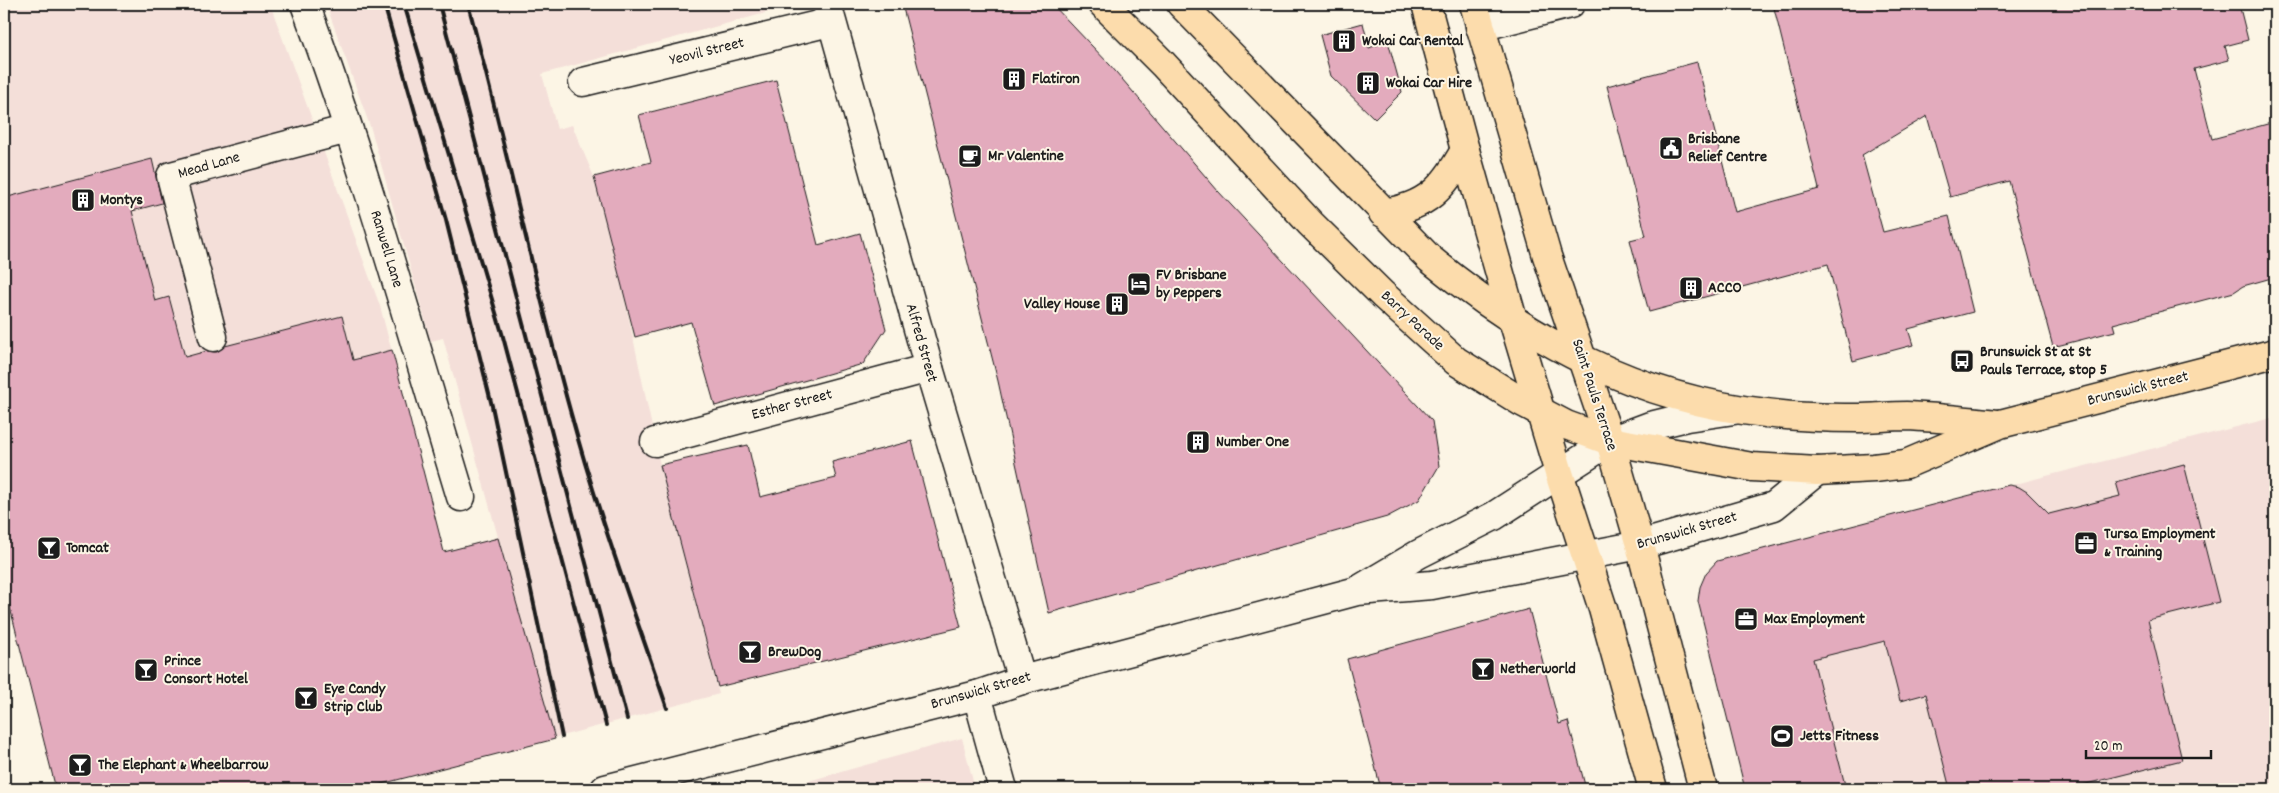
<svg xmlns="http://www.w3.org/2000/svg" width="2279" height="793" font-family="Dekko,sans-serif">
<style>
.built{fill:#f4dfd9}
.building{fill:#e3abbd;stroke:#1c1c1c}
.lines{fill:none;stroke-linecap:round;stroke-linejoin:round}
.minor-casing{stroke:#1c1c1c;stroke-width:31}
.tertiary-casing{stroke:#1c1c1c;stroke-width:31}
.trunk-casing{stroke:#1c1c1c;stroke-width:31}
.minor{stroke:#fcf5e5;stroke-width:28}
.tertiary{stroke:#fcf5e5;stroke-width:28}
.trunk{stroke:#fcdcac;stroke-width:28}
.rail{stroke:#1c1c1c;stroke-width:4}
.labels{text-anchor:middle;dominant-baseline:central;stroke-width:4;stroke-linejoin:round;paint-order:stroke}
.poi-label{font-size:16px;font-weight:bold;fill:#1c1c1c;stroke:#fcf5e5;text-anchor:start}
.street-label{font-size:16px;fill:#1c1c1c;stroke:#fcf5e5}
</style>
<rect width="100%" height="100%" fill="#fcf5e5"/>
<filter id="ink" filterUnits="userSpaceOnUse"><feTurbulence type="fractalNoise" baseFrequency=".02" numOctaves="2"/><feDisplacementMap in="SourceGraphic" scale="10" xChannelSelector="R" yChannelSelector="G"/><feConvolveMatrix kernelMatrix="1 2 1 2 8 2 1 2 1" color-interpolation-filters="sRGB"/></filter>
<g filter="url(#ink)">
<g class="built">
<polygon points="4,4 270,4 380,306 444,552 498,537 443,338 431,341 371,129 326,4 798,4 542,74 557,129 572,125 594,177 623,290 660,465 719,694 362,789 56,789 4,584"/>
<polygon points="2275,417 2275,784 2253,789 1745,789 1698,601 1700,587 1706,573 1717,561"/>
<polygon points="962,738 975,789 780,789"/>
</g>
<g class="building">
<polygon points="902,4 1052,4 1110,65 1218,191 1432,421 1439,466 1419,500 1387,517 1049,613 998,381"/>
<polygon points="1773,4 2239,4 2248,40 2225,46 2229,60 2194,69 2212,139 2275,122 2275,277 2243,286 2234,292 2113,324 2115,331 2053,347 2009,181 1950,197 1927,116 1862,155 1883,232 1949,216 1973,312 1908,329 1913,345 1853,361 1828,264 1649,312 1630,240 1646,236 1607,86 1697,62 1735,212 1819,189"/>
<polygon points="1363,23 1369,48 1388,41 1402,92 1375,119 1331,76 1320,35"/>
<polygon points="776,80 818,245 860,233 886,329 863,364 715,406 691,322 635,337 594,177 651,162 639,115"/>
<polygon points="152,159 162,203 132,211 155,301 169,297 185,357 207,351 217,352 225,346 342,316 353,360 392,350 444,552 498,538 555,739 362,789 56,789 4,584 4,198"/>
<polygon points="912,441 961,627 718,687 660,465 748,445 760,497 836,478 832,462"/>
<polygon points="2184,464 2219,602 2148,620 2182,760 2066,789 1950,789 1926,694 1900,701 1885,641 1813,659 1846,789 1745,789 1698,601 1700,587 1706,573 1717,561 2009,485 2019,487 2027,492 2049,514 2120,496 2116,482"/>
<polygon points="1529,609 1559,724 1568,721 1586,789 1381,789 1347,659"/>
</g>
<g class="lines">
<g class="minor-casing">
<g id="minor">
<path d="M305 4C365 166 411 332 461 497"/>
<polyline points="827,4 929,368 1022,680"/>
<polyline points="1480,27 1570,4"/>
<polyline points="583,82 830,22"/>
<polyline points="213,337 171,176 348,129"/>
<polyline points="655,442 929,368"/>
<polyline points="977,695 1003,789"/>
</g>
</g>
<g class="tertiary-casing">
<g id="tertiary">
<polyline points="1360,589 1419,554 1494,516 1610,441 1650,426 1687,417 1734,410"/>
<polyline points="605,789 977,695 1022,680 1357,591 1432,585 1640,545 1774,506 1817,471"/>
</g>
</g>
<g class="trunk-casing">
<g id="trunk">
<polyline points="1103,4 1163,64 1310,223 1383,295 1456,361 1522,402 1566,425 1610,441 1752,467 1817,471 1874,468 1906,464 2000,424 2275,353"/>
<path d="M1181 4 1430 259C1530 341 1637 399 1766 413 1796 417 1827 418 1857 418 1873 418 1890 416 1906 416 1936 417 1967 421 1997 424"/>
<polyline points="1426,4 1465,150 1513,320 1559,473 1603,609 1653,789"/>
<polyline points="1474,4 1547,256 1610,441 1640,545 1703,789"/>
<path d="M1383 213C1427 207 1444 188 1465 150"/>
</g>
</g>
<use href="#minor" class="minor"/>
<use href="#tertiary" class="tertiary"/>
<use href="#trunk" class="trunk"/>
<g class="rail">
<polyline points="384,4 446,220 492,406 562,737"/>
<polyline points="404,4 502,333 606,725"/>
<polyline points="439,4 627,719"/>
<path d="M468 4C505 140 533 278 571 414 598 514 634 611 667 708"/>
</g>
</g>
</g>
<defs>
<g id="building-square" transform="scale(1.25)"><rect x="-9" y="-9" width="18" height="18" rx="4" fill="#1c1c1c" stroke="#fcf5e5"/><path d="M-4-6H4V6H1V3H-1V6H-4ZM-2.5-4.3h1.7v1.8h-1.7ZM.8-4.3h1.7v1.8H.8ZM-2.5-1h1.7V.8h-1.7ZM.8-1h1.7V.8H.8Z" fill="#fff"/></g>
<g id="civic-square" transform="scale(1.25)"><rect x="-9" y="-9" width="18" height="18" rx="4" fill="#1c1c1c" stroke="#fcf5e5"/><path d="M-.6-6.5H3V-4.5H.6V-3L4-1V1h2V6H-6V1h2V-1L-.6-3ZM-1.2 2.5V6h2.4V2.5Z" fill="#fff"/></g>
<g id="cafe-square" transform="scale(1.25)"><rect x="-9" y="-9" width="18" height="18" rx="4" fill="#1c1c1c" stroke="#fcf5e5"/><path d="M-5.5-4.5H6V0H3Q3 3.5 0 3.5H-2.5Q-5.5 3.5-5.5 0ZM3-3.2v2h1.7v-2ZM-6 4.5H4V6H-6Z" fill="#fff"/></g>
<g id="hotel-square" transform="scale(1.25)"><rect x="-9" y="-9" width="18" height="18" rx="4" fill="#1c1c1c" stroke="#fcf5e5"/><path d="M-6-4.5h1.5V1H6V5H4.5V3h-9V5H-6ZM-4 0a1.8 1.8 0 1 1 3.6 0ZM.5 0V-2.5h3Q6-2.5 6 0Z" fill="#fff"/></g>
<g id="bus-square" transform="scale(1.25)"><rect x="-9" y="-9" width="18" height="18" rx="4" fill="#1c1c1c" stroke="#fcf5e5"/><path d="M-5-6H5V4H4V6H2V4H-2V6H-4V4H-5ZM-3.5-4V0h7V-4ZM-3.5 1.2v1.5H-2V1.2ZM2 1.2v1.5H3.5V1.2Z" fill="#fff"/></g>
<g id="office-square" transform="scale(1.25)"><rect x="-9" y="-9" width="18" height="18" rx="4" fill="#1c1c1c" stroke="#fcf5e5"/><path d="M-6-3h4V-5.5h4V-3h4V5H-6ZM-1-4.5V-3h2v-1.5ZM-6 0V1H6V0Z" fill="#fff"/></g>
<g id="bar-square" transform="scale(1.25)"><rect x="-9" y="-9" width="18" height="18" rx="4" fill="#1c1c1c" stroke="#fcf5e5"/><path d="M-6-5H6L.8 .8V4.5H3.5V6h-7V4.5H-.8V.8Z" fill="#fff"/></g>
<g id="stadium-square" transform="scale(1.25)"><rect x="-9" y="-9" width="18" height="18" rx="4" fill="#1c1c1c" stroke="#fcf5e5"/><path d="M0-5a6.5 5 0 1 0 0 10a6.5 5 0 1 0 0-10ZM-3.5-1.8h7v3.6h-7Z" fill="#fff"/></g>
</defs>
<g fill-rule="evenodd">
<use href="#building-square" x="1344" y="41"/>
<use href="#building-square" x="1014" y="79"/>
<use href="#building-square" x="1368" y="83"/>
<use href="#civic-square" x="1671" y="148"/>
<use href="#cafe-square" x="970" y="156"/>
<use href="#building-square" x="83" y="200"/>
<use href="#hotel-square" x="1139" y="284"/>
<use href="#building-square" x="1691" y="288"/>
<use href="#building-square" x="1117" y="304"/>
<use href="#bus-square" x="1962" y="361"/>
<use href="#building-square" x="1198" y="442"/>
<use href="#office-square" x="2086" y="543"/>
<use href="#bar-square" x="49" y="548"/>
<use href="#office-square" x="1746" y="619"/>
<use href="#bar-square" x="750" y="652"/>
<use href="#bar-square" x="1483" y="669"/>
<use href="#bar-square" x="146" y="670"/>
<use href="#bar-square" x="306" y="698"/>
<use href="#stadium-square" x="1782" y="736"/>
<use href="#bar-square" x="80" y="765"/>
</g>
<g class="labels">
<g class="poi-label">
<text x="1362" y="41">Wokai Car Rental</text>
<text x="1032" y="79">Flatiron</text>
<text x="1386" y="83">Wokai Car Hire</text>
<text x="1688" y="139">Brisbane<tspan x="1688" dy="18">Relief Centre</tspan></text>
<text x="988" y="156">Mr Valentine</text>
<text x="100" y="200">Montys</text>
<text x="1156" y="275">FV Brisbane<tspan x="1156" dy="18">by Peppers</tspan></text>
<text x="1708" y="288">ACCO</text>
<text x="1100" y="304" text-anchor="end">Valley House</text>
<text x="1980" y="352">Brunswick St at St<tspan x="1980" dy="18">Pauls Terrace, stop 5</tspan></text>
<text x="1216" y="442">Number One</text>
<text x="2104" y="534">Tursa Employment<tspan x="2104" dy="18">&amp; Training</tspan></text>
<text x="66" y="548">Tomcat</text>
<text x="1764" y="619">Max Employment</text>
<text x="768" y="652">BrewDog</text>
<text x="164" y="661">Prince<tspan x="164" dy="18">Consort Hotel</tspan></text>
<text x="1500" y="669">Netherworld</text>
<text x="324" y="689">Eye Candy<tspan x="324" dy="18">Strip Club</tspan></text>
<text x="1800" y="736">Jetts Fitness</text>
<text x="98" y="765">The Elephant &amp; Wheelbarrow</text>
</g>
<g class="street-label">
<text transform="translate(707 52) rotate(-14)">Yeovil Street</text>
<text transform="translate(209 166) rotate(-16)">Mead Lane</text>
<text transform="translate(386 249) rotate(73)">Ranwell Lane</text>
<text transform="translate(1412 321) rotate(43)">Barry Parade</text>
<text transform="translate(921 343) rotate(74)">Alfred Street</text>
<text transform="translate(2138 389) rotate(-14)">Brunswick Street</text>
<text transform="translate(1594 395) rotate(72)">Saint Pauls Terrace</text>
<text transform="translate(792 405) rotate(-15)">Esther Street</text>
<text transform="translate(1687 531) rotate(-16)">Brunswick Street</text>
<text transform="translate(981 691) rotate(-16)">Brunswick Street</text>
</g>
</g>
<rect width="2279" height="793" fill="none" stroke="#fcf5e5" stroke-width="20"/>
<rect x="10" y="10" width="2259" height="773" fill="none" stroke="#1c1c1c" stroke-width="2" filter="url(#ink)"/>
<path d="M2086 750v8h125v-8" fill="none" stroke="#1c1c1c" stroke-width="2.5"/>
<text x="2094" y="750" font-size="15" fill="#1c1c1c" stroke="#fcf5e5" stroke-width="4" paint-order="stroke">20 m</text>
</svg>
